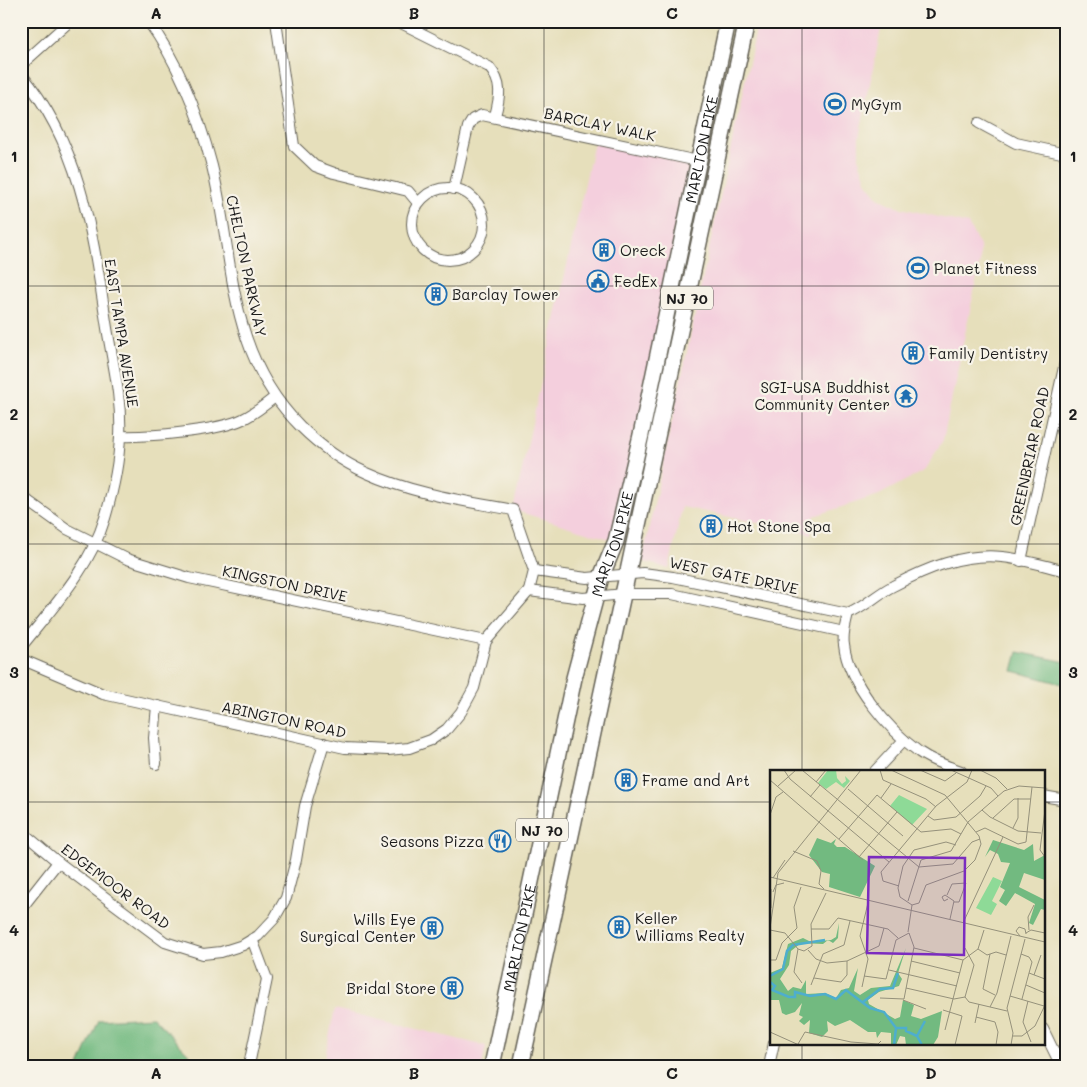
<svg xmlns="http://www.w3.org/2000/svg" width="1087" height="1087" font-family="Mali,sans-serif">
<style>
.built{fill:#f4cfdd}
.forest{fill:#72ba80;stroke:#476b4e}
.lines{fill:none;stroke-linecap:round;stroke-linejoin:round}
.minor-casing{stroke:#636054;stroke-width:12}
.highway-casing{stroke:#636054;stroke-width:18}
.minor{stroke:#fff;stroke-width:10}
.highway{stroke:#fff;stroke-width:15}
.grid{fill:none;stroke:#1c1c1c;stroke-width:1;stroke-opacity:0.55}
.labels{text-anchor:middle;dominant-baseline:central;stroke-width:4.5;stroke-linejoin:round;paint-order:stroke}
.shield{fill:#f7f3e8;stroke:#5e5c59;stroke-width:1}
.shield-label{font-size:14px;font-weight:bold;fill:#1c1c1c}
.poi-label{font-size:15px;fill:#1c1c1c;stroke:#f7f3e8;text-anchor:start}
.street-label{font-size:15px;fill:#1c1c1c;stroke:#f7f3e8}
.inset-river{fill:none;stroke:#4eaecd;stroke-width:2.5}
.inset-road{fill:none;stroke:#95917b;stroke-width:1}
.view{fill:#7b2cbf;fill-opacity:0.15;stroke:#7b2cbf;stroke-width:2.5}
.inset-edge{fill:none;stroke:#1c1c1c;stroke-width:2.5}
.neatline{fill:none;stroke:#1c1c1c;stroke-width:2}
.grid-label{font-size:16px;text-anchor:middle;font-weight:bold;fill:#1c1c1c}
</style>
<rect width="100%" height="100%" fill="#f7f3e8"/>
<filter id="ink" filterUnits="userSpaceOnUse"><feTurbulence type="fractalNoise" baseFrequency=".02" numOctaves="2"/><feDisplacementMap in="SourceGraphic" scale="10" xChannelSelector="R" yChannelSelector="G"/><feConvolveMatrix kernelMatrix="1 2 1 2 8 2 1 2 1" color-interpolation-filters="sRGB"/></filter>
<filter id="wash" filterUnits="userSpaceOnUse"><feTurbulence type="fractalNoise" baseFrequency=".0096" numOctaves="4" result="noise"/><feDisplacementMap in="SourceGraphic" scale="20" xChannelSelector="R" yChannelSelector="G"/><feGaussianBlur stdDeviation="1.12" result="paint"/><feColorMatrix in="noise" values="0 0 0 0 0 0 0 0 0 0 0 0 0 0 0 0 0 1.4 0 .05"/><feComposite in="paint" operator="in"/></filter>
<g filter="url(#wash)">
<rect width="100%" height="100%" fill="#e6dfbb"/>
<g class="built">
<polygon points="758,21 869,21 882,24 859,138 859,160 867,183 879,198 897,207 968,224 980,246 980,262 943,440 925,470 879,495 814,516 811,534 682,507 669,569 642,561"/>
<polygon points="595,138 698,161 616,541 513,510"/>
<polygon points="335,1009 486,1046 482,1066 323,1066"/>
</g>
<g class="forest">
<polygon points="1018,652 1066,662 1066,685 1013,671"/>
<polygon points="153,1017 200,1066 79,1066 99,1020"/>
</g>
</g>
<g filter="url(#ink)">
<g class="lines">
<g class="minor-casing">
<g id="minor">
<polyline points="276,21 294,146 315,166 334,173 408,191 418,203"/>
<path d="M397 21 489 67C503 83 500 97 495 116"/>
<polyline points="21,65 70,21"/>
<path d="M21 74C82 146 93 238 107 328 113 364 122 400 120 436 119 464 113 491 105 518 90 568 53 607 21 647"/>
<polyline points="979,123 1016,143 1066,154"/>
<circle cx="448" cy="224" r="36"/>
<polyline points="454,189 468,127 473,119 482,115 698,161"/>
<path d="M120 436C148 437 218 431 243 419 254 414 265 405 275 397"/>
<polyline points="21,493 28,501 67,529 127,559 189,578 486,641"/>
<polyline points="1021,561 1066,358"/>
<polyline points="534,571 587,578 643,573 673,577 848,614"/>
<polyline points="529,591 583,598 624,594 672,594 844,632"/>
<path d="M21 659 103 694 157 706 345 748 388 750 409 748 431 740 447 729 461 712 474 688 486 641 529 591 534 571 513 510C465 501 413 494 367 473 342 462 319 445 300 426 226 351 235 260 212 166 199 116 179 63 148 21"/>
<polyline points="156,764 154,738 157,706"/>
<polyline points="875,771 904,740"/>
<path d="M961 771C946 766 932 761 919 752 889 730 848 683 844 645 842 634 846 624 848 614 865 607 877 594 893 586 927 568 963 553 1002 557 1023 559 1045 566 1066 571"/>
<polyline points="1043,796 1066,800"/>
<polyline points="21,831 58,862 165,942 203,954 221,952 243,945 258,936 274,919 286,898 296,860 305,806 324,743"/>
<polyline points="21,909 58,862"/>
<polyline points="1043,1029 1061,1066"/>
<polyline points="249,1065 267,979 252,939"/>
<polyline points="769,1066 774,1043"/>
</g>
</g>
<g class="highway-casing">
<g id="highway">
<path id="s1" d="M492 1066 574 678 601 577 616 541 641 435 728 21"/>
<polyline points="521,1066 747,21"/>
</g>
</g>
<use href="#minor" class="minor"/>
<use href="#highway" class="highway"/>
</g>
</g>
<path class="grid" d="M286 21V1066M544 21V1066M802 21V771M21 286H1066M21 544H1066M21 802H771M1043 802H1066M802 1043V1066"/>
<defs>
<g id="stadium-ring" transform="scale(1.125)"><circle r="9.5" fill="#f7f3e8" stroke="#1f6fb2" stroke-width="1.5"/><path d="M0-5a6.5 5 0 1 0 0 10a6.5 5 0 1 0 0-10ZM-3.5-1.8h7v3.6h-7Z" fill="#1f6fb2"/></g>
<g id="building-ring" transform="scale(1.125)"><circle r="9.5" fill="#f7f3e8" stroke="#1f6fb2" stroke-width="1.5"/><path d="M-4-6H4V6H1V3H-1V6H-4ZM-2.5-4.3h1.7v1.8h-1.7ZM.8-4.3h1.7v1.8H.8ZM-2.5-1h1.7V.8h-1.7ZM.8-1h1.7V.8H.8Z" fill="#1f6fb2"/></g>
<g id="civic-ring" transform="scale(1.125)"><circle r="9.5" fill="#f7f3e8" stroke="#1f6fb2" stroke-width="1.5"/><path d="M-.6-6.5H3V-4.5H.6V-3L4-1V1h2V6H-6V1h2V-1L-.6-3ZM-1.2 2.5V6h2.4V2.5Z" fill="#1f6fb2"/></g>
<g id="temple-ring" transform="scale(1.125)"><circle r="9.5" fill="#f7f3e8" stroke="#1f6fb2" stroke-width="1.5"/><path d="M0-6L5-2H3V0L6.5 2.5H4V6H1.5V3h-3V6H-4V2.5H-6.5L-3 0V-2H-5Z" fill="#1f6fb2"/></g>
<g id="restaurant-ring" transform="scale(1.125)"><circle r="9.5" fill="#f7f3e8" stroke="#1f6fb2" stroke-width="1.5"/><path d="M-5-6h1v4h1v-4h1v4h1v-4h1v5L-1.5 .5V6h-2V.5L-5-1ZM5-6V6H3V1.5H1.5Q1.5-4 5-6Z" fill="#1f6fb2"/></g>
</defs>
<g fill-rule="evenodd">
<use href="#stadium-ring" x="835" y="104"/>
<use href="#building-ring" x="604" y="250"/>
<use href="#stadium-ring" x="918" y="268"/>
<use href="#civic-ring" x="598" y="281"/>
<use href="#building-ring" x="436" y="294"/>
<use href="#building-ring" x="913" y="353"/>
<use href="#temple-ring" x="906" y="396"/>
<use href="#building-ring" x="711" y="526"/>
<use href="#building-ring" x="626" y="780"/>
<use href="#restaurant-ring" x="500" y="841"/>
<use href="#building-ring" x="619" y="927"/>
<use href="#building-ring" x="432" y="928"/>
<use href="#building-ring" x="452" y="988"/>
</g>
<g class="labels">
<g class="shield">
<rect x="661" y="286.5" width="52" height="23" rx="4"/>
<rect x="516" y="818.5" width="52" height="23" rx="4"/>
</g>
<g class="shield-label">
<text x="687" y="298">NJ 70</text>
<text x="542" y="830">NJ 70</text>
</g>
<g class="poi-label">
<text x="851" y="104">MyGym</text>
<text x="620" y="250">Oreck</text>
<text x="934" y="268">Planet Fitness</text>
<text x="614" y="281">FedEx</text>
<text x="452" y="294">Barclay Tower</text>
<text x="929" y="353">Family Dentistry</text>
<text x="890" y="387" text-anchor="end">SGI-USA Buddhist<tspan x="890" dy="17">Community Center</tspan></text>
<text x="727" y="526">Hot Stone Spa</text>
<text x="642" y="780">Frame and Art</text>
<text x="484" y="841" text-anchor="end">Seasons Pizza</text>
<text x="635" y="918">Keller<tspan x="635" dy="17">Williams Realty</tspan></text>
<text x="416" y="919" text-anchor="end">Wills Eye<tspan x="416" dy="17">Surgical Center</tspan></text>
<text x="436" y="988" text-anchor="end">Bridal Store</text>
</g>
<g class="street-label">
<text transform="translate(600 124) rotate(12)">BARCLAY WALK</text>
<text stroke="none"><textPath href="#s1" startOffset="941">MARLTON PIKE</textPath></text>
<text transform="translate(247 266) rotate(78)">CHELTON PARKWAY</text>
<text transform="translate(122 333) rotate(81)">EAST TAMPA AVENUE</text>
<text transform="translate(1029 456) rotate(-78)">GREENBRIAR ROAD</text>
<text stroke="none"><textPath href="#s1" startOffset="536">MARLTON PIKE</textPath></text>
<text transform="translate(734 575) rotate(12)">WEST GATE DRIVE</text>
<text transform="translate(285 583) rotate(12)">KINGSTON DRIVE</text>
<text transform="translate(284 719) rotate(12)">ABINGTON ROAD</text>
<text transform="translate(116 886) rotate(37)">EDGEMOOR ROAD</text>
<text stroke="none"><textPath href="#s1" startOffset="131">MARLTON PIKE</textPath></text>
</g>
</g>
<g transform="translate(770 770)">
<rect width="275" height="275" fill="#e6dfbb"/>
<path d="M58 0H66L67 8 72 14 76 11 75 6 80 11 74 18 66 12 56 19 48 13ZM129 25 157 39 142 55 120 36ZM223 107 232 111 222 131 227 134 221 145 206 138Z" fill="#8eda97"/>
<path d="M47 68 61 73 66 69 64 74 67 77H75L105 96 90 127 59 117 60 104 52 102 39 85ZM223 70 254 80 263 74 264 91 275 85V110L254 103 249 117 275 130V140L271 139 263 155 259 153 265 134 245 123 236 136 229 131 235 120 230 117 240 93 231 92 228 84 220 80 215 87ZM69 153 68 168 63 173 58 170 53 174 31 173 21 181 19 195 10 209 18 221 23 217 31 219 36 210V224L55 223 66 228 71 220 79 218 88 198 84 221 90 225 101 218 120 216 136 178 128 203 132 209 129 216 109 222 98 230 99 234 125 249 130 247 133 230 144 235 141 246 151 249 172 241 168 267 163 275H136L135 267 130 266 126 275H121V263L111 262 107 268 106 262H98L80 250 65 256 57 251 58 261 52 267 39 263 40 250 34 255 29 251 33 247 29 245 32 233 25 242 16 245 12 243 9 230H0V203L12 198 18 174 33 168 41 172 61 170 66 167Z" fill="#72ba80"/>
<path class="inset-river" d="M0 206 13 199 17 181 23 175 55 170M0 212 5 216 2 220 19 227H25V222L40 226 55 224 66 229 76 220 100 238 114 242 126 258M93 232 110 219 123 218 128 203M126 258H136V261L147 266 152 275M147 266 155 251M124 275 126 258"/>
<path class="inset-road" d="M14 0 20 9 119 92M32 0 149 97 183 94 202 72 210 69M110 0 113 10 156 29 166 37M121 0 175 25 209 66 211 74 205 90 194 101 156 115 149 133 142 135 130 127 128 118 133 96 144 80 176 72 186 75M150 0 175 11 186 3M181 0 221 18 228 26M210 0 226 8 237 19M0 10 93 90M46 12 56 0M8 16 26 0M78 19 133 66M40 27 50 15M111 28 121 14M212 40 220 47 248 61 271 63M275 40 270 80 275 87M0 45 6 27 13 22M158 46 164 50 186 47 210 26 216 16M223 48 244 29H261M243 58 248 48V28M206 62 215 58 248 74 256 72 262 17M69 69 107 25 151 62 181 59 191 64M23 81 47 91 51 101 49 114 54 119M89 87 127 42M0 107 275 172M3 108 15 90M129 116 113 111 111 102 166 36 197 12 202 0M3 122 6 115 14 113M177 125 182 114 196 113 189 132H184M178 129 174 131 172 127 175 125 184 131 180 149M138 131 151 90 181 81 198 52 234 21 249 16 275 18M1 138V119M193 153 233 67M0 158 8 103 91 0M41 159H59L68 148 118 159 128 168M0 160 15 163 28 179M259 160 258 147 264 135M138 162 142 135M256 163 261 160 275 163M250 166 246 161 249 157 255 159 256 164M144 178 193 190M28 179 34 181 42 176 41 154 56 123M28 179 24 202 32 213M208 179 217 185 226 182 236 185M38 180 46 189 57 193 77 191 109 176 114 158M220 184 213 219 225 225M251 184 259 187 262 192 252 229M0 190H6L12 173 27 158 24 137 31 117M193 190 208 179 214 160M141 191 190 203M119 200 187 216M259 203 275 209M264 205 271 185M94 206 116 209 126 170 139 163 144 177 134 229 110 228M44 208 71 212 77 205V191M41 215 53 184 74 175 80 151M256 215 275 223M92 217 98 189 90 166 98 133M136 218 184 229 195 227 204 195 195 178M240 226 274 236M195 227 199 232 237 241M133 230 156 239M258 231 253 252 261 272M220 237 227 223 241 166M173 240 192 246 185 275M206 247 225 252 228 262 226 275M205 253 209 234M175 260 193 190M0 262 29 275M243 266H252L265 256 275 235M28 274 35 262 81 272 108 274 111 271M241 275 243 263 237 238 255 169"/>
<path class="view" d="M99 87 195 88 194 185 97 183Z"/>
<rect width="275" height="275" class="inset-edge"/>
</g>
<rect width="1087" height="1087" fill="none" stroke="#f7f3e8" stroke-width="55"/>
<rect x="28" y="28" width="1032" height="1032" class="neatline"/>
<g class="grid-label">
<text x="156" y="19">A</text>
<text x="414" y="19">B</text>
<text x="672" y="19">C</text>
<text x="931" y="19">D</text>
<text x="14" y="162">1</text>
<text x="1073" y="162">1</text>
<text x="14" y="420">2</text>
<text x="1073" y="420">2</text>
<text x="14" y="678">3</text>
<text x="1073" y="678">3</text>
<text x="14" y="936">4</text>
<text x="1073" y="936">4</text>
<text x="156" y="1079">A</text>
<text x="414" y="1079">B</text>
<text x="672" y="1079">C</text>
<text x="931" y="1079">D</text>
</g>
</svg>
